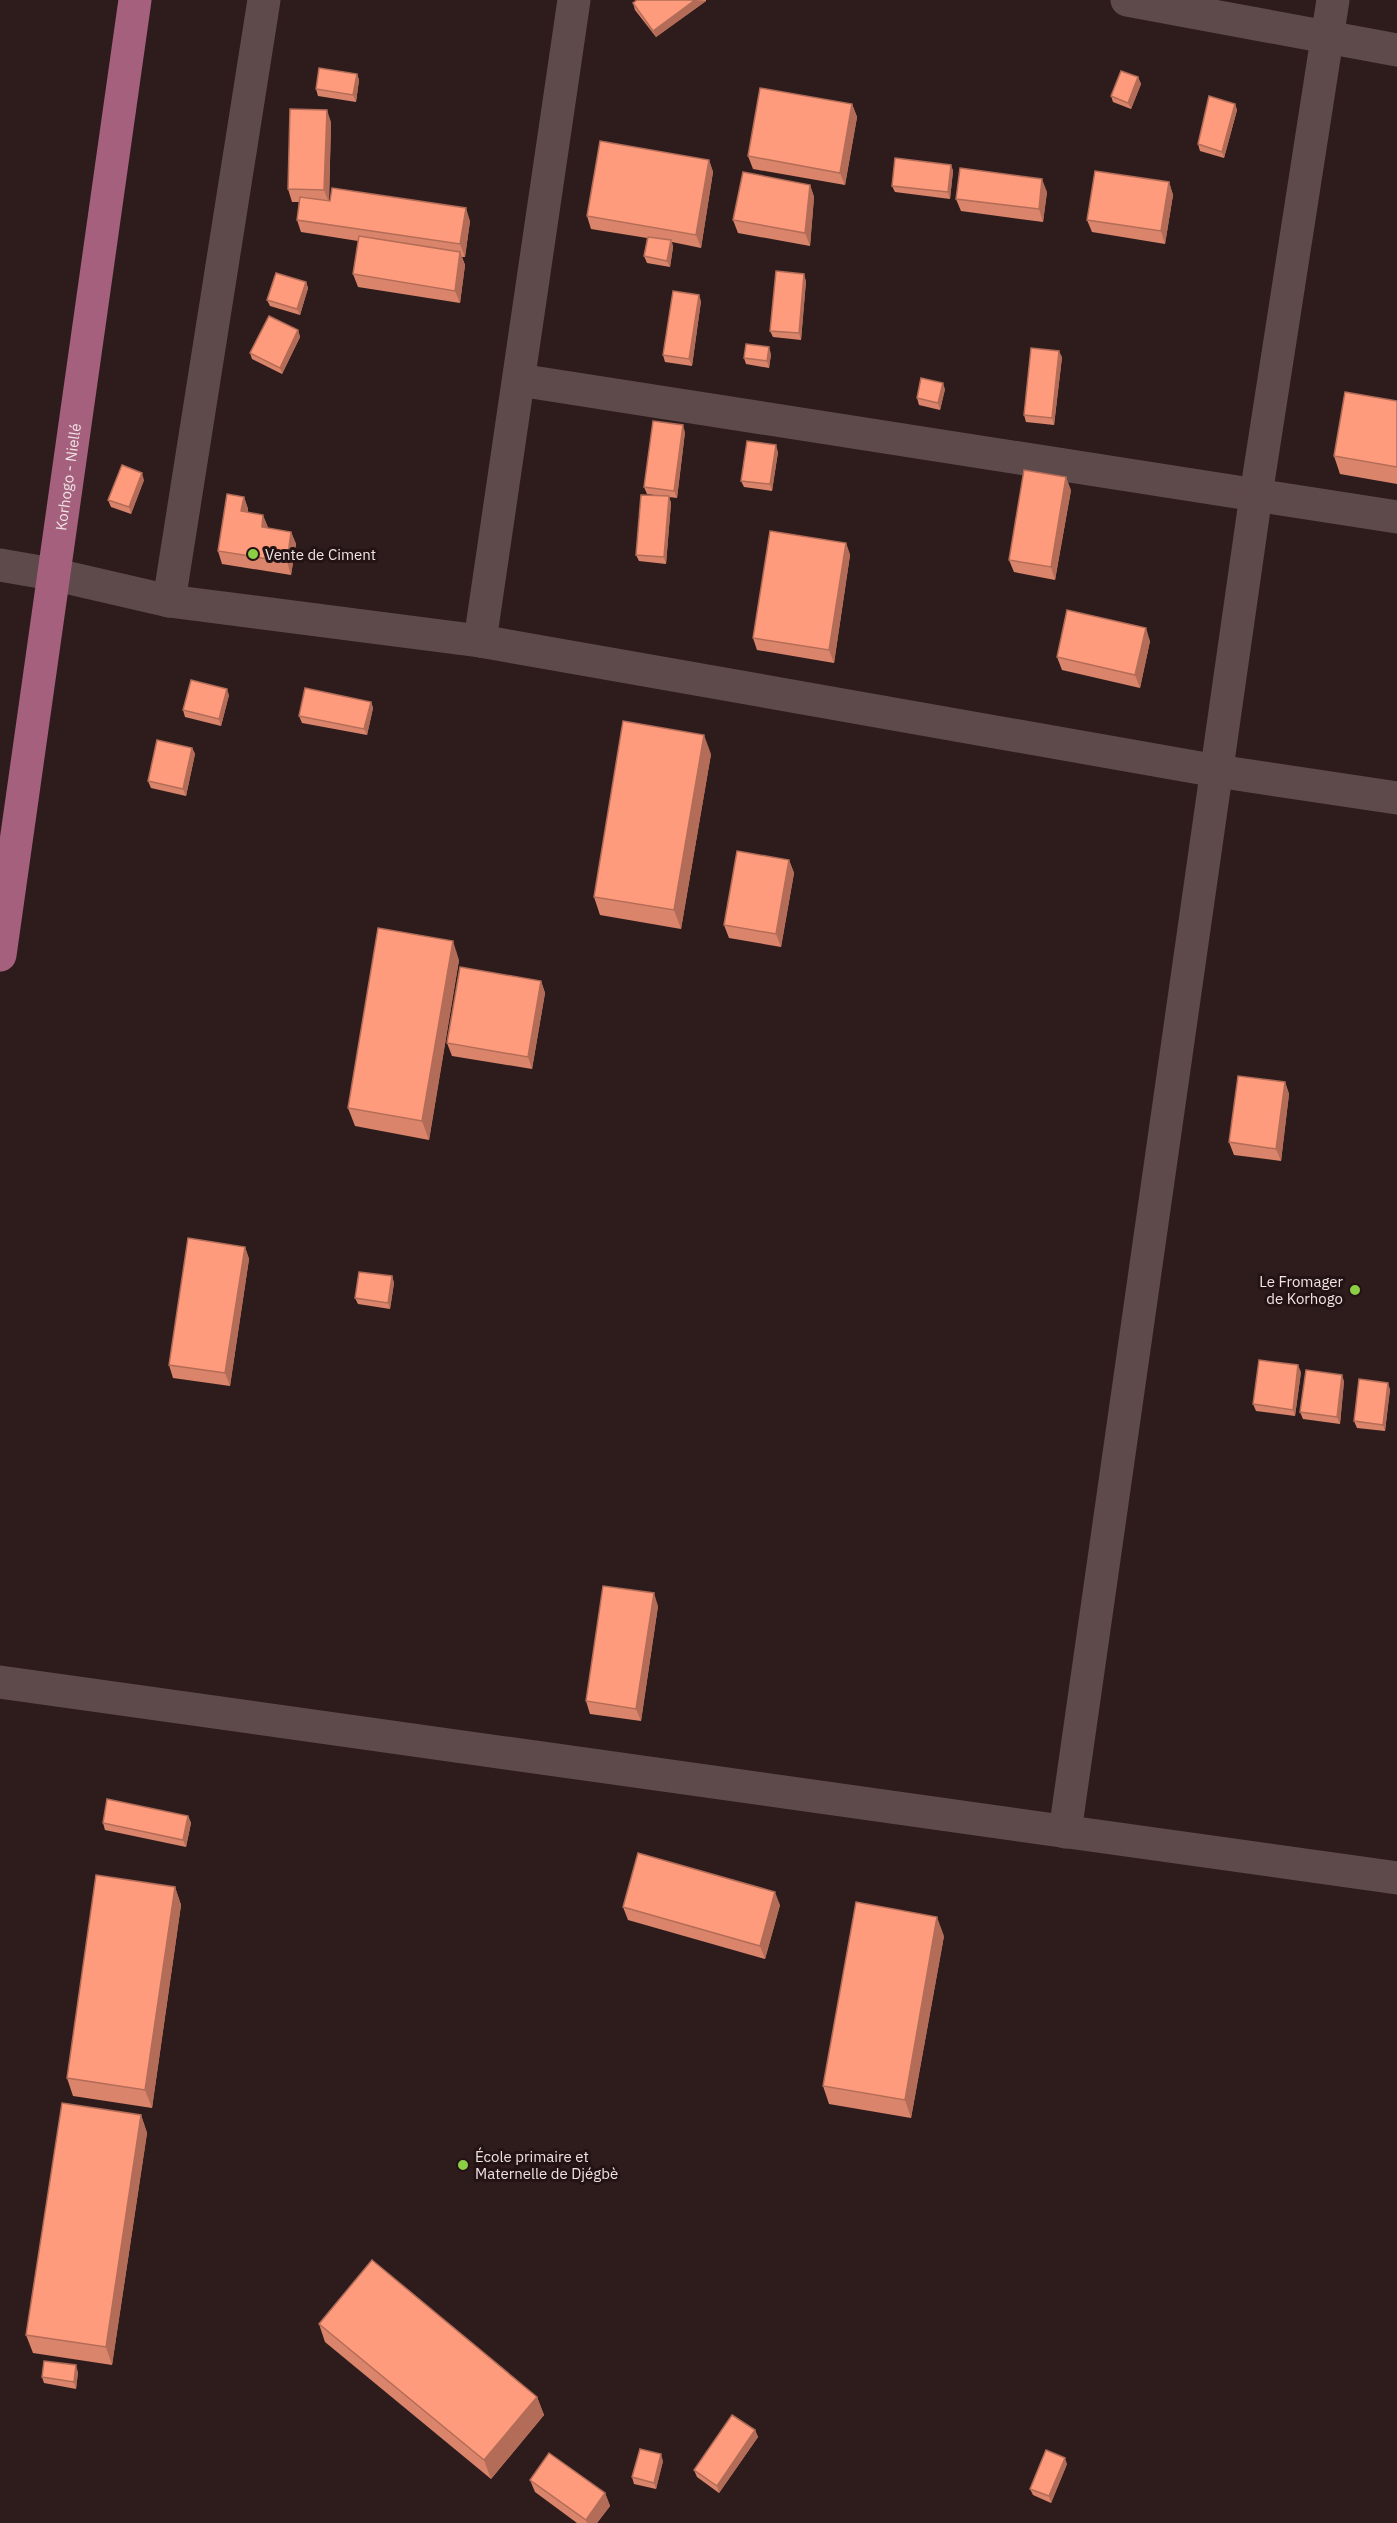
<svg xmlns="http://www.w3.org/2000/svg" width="1397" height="2523" font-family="'IBM Plex Sans',sans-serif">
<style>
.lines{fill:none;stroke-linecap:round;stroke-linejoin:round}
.minor{stroke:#5f4a4b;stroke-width:33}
.primary{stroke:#a5607d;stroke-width:33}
.wall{fill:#da856b}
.shaded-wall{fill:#b26c57}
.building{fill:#fe9b7c;stroke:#b26c57;stroke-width:1.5}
.poi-dot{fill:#8cce45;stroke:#241314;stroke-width:2}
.labels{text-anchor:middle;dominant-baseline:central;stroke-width:6;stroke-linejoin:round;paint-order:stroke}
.street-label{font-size:15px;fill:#f0e3e4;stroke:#241314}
.poi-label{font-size:15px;fill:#f0e3e4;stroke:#241314;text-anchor:start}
</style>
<rect width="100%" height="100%" fill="#2e1c1d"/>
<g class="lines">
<g class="minor">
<polyline points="1127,0 1397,50"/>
<polyline points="519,380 1397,517"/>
<polyline points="0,565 52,574 169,601 480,641 1217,771 1397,798"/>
<polyline points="169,601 264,0"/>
<polyline points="480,641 574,0"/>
<polyline points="0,1682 1397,1878"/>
<polyline points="1065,1832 1256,495 1333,0"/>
</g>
<path class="primary" id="s1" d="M0 955 135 0"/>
</g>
<g class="wall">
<polygon points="637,0 706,0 706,1 656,37 635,10 633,3"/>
<polygon points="357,74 359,80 356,102 318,96 316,89"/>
<polygon points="1138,77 1141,84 1131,109 1113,102 1111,96"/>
<polygon points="852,104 857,117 845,185 753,169 748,156"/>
<polygon points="1235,104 1237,110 1224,158 1200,151 1198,144"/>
<polygon points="331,122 329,201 470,221 465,257 462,257 465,265 460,303 358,287 353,274 358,241 301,232 297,220 299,202 292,202 288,189"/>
<polygon points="709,160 713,172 701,248 672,242 673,247 670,267 647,263 644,256 647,238 591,229 587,216"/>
<polygon points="951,165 953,171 950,199 895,192 892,186"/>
<polygon points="1169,182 1173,195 1165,244 1092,232 1087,220"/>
<polygon points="810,185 814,197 810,246 738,233 733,220"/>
<polygon points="1047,192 1043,222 961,211 956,199"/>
<polygon points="806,281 801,340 773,337 770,331"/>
<polygon points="306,282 308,288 300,315 270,306 267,300"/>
<polygon points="701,301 692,366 665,362 663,355"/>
<polygon points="298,330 300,337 282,374 252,359 250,353"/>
<polygon points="771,354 769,368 746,364 744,358"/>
<polygon points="1062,357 1054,425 1026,422 1024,415"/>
<polygon points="945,389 940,410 919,405 917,398"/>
<polygon points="1397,401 1397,484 1340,474 1334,456"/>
<polygon points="685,432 677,498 669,497 671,503 666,564 639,561 636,555 662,496 647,494 644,487"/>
<polygon points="778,452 772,491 744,487 741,481"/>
<polygon points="144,480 131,514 111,507 108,500"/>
<polygon points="1071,490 1055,580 1014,572 1009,560"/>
<polygon points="244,497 248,509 248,512 268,528 291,532 296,544 291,575 222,564 218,551"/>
<polygon points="846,543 850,555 834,663 757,650 753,638"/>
<polygon points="1150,641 1140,688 1062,670 1057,657"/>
<polygon points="229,695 221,726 185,717 183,710"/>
<polygon points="371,702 373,708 367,735 302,723 299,716"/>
<polygon points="192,748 195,754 186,796 151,788 148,781"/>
<polygon points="711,754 681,929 600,915 594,897"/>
<polygon points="789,860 794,873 781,947 729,938 724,925"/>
<polygon points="459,960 429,1140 355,1126 348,1108"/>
<polygon points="541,981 545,993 532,1069 452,1056 447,1043"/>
<polygon points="1285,1082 1289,1094 1281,1161 1234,1155 1229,1142"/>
<polygon points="245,1247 249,1259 230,1386 173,1378 169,1365"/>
<polygon points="392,1276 394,1283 390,1309 358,1304 355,1298"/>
<polygon points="1301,1372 1295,1416 1256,1411 1253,1404"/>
<polygon points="1344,1381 1340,1424 1303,1419 1300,1412"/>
<polygon points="1390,1389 1385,1431 1357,1428 1354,1421"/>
<polygon points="658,1606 641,1721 590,1714 586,1701"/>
<polygon points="188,1816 191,1823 186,1847 105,1830 103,1823"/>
<polygon points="175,1887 181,1905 152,2108 73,2096 67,2078"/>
<polygon points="780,1905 765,1959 628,1920 623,1907"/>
<polygon points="944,1936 911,2118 829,2104 823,2086"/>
<polygon points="141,2115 147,2133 112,2365 33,2353 26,2335"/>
<polygon points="319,2324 537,2397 544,2415 491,2479 325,2342"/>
<polygon points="78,2372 76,2389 44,2383 42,2377"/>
<polygon points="755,2430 758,2437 719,2493 697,2477 694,2470"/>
<polygon points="663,2461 656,2489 634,2484 632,2477"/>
<polygon points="1067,2464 1051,2503 1033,2495 1030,2489"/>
<polygon points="530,2480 605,2493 610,2506 597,2523 577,2523 535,2492"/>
</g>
<g class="shaded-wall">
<polygon points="695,0 706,1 656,37 653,31"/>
<polygon points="357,74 359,80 356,102 353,95"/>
<polygon points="1138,77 1141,84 1131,109 1128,103"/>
<polygon points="852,104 857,117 845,185 840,173"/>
<polygon points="1235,104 1237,110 1224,158 1222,152"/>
<polygon points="327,110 331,122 329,203 324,190"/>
<polygon points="709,160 713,172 701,248 696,235"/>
<polygon points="951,165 953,171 950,199 948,192"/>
<polygon points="1042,179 1047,192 1043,222 1039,209"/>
<polygon points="1169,182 1173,195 1165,244 1161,231"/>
<polygon points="810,185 814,197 810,246 805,233"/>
<polygon points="466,208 470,221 465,257 460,244"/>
<polygon points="671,240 673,247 670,267 667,261"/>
<polygon points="460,252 465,265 460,303 455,291"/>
<polygon points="804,274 806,281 801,340 799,333"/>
<polygon points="306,282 308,288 300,315 297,309"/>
<polygon points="699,295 701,301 692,366 689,359"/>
<polygon points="298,330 300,337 282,374 280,368"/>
<polygon points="769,347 771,354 769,368 767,361"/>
<polygon points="1059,351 1062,357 1054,425 1052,418"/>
<polygon points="943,383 945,389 940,410 938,403"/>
<polygon points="683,425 685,432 677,498 674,491"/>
<polygon points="776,445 778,452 772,491 770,484"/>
<polygon points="142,473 144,480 131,514 129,507"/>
<polygon points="1066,477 1071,490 1055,580 1051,567"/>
<polygon points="669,496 671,503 666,564 664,557"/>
<polygon points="244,497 248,509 246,524 241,511"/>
<polygon points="263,515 268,527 266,540 262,527"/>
<polygon points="291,532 296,544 291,575 287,562"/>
<polygon points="846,543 850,555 834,663 829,650"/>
<polygon points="1146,628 1150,641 1140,688 1135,675"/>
<polygon points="227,689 229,695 221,726 219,719"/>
<polygon points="371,702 373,708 367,735 364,729"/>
<polygon points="704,735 711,754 681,929 674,910"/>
<polygon points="192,748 195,754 186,796 183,789"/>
<polygon points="789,860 794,873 781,947 776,934"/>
<polygon points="453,941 459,960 429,1140 422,1121"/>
<polygon points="541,981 545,993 532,1069 528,1057"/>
<polygon points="1285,1082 1289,1094 1281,1161 1276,1149"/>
<polygon points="245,1247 249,1259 230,1386 225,1373"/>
<polygon points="392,1276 394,1283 390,1309 388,1303"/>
<polygon points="1298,1365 1301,1372 1295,1416 1293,1410"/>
<polygon points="1342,1375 1344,1381 1340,1424 1337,1417"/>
<polygon points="1388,1383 1390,1389 1385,1431 1383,1425"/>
<polygon points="654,1593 658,1606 641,1721 636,1709"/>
<polygon points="188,1816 191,1823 186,1847 183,1840"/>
<polygon points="175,1887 181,1905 152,2108 145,2090"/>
<polygon points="775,1892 780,1905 765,1959 760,1946"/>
<polygon points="937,1917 944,1936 911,2118 905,2100"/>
<polygon points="141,2115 147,2133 112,2365 106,2347"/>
<polygon points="76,2365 78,2372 76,2389 74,2382"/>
<polygon points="537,2397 544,2415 491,2479 484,2460"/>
<polygon points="755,2430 758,2437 719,2493 717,2486"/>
<polygon points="661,2454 663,2461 656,2489 654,2483"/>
<polygon points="1065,2458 1067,2464 1051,2503 1049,2496"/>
<polygon points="605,2493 610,2506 597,2523 587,2523 586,2520"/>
</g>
<g class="building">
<polygon points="637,0 695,0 653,31 633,3"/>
<polygon points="319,68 357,74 353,95 316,89"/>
<polygon points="1121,71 1138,77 1128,103 1111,96"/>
<polygon points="760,88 852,104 840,173 748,156"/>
<polygon points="1209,96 1235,104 1222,152 1198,144"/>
<polygon points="290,109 327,110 324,190 288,189"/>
<polygon points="600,141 709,160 696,235 587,216"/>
<polygon points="895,158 951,165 948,192 892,186"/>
<polygon points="960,168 1042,179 1039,209 956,199"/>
<polygon points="1095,171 1169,182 1161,231 1087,220"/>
<polygon points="743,172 810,185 805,233 733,220"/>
<polygon points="332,188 466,208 460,244 297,220 300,197 330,201"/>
<polygon points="359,236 460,252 455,291 353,274"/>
<polygon points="648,237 671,240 667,261 644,256"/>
<polygon points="776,271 804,274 799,333 770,331"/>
<polygon points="276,273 306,282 297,309 267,300"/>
<polygon points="673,291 699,295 689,359 663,355"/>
<polygon points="269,316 298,330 280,368 250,353"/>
<polygon points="746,344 769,347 767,361 744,358"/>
<polygon points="1031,348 1059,351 1052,418 1024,415"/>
<polygon points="921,378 943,383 938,403 917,398"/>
<polygon points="1345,392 1397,401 1397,467 1334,456"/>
<polygon points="653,421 683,425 674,491 644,487"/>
<polygon points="747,441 776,445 770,484 741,481"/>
<polygon points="122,465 142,473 129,507 108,500"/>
<polygon points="1024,470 1066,477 1051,567 1009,560"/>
<polygon points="227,494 244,497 241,511 263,515 262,527 291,532 287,562 218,551"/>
<polygon points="641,495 669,496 664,557 636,555"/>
<polygon points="770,531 846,543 829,650 753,638"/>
<polygon points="1067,610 1146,628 1135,675 1057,657"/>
<polygon points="191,680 227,689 219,719 183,710"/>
<polygon points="305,688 371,702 364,729 299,716"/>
<polygon points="623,721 704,735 674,910 594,897"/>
<polygon points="157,740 192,748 183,789 148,781"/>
<polygon points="737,851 789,860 776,934 724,925"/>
<polygon points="378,928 453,941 422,1121 348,1108"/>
<polygon points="460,967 541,981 528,1057 447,1043"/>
<polygon points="1238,1076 1285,1082 1276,1149 1229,1142"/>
<polygon points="188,1238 245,1247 225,1373 169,1365"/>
<polygon points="359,1272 392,1276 388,1303 355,1298"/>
<polygon points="1259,1360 1298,1365 1293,1410 1253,1404"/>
<polygon points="1306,1370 1342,1375 1337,1417 1300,1412"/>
<polygon points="1359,1379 1388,1383 1383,1425 1354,1421"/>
<polygon points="603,1586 654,1593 636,1709 586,1701"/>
<polygon points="107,1799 188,1816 183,1840 103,1823"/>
<polygon points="638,1853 775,1892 760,1946 623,1907"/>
<polygon points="96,1875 175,1887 145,2090 67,2078"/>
<polygon points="856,1902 937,1917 905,2100 823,2086"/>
<polygon points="62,2103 141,2115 106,2347 26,2335"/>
<polygon points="372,2260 537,2397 484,2460 319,2324"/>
<polygon points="44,2361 76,2365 74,2382 42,2377"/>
<polygon points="732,2415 755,2430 717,2486 694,2470"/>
<polygon points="640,2449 661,2454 654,2483 632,2477"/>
<polygon points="1046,2450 1065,2458 1049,2496 1030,2489"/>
<polygon points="549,2453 605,2493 586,2520 530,2480"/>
</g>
<g class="poi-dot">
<circle cx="253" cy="554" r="6"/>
<circle cx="1355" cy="1290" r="6"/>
<circle cx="463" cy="2165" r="6"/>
</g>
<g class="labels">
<g class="street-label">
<text stroke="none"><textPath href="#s1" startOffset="483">Korhogo - Niellé</textPath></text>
</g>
<g class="poi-label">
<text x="265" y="554">Vente de Ciment</text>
<text x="1343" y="1281" text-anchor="end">Le Fromager<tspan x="1343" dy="17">de Korhogo</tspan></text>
<text x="475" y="2156">École primaire et<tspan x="475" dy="17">Maternelle de Djégbè</tspan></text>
</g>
</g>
</svg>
